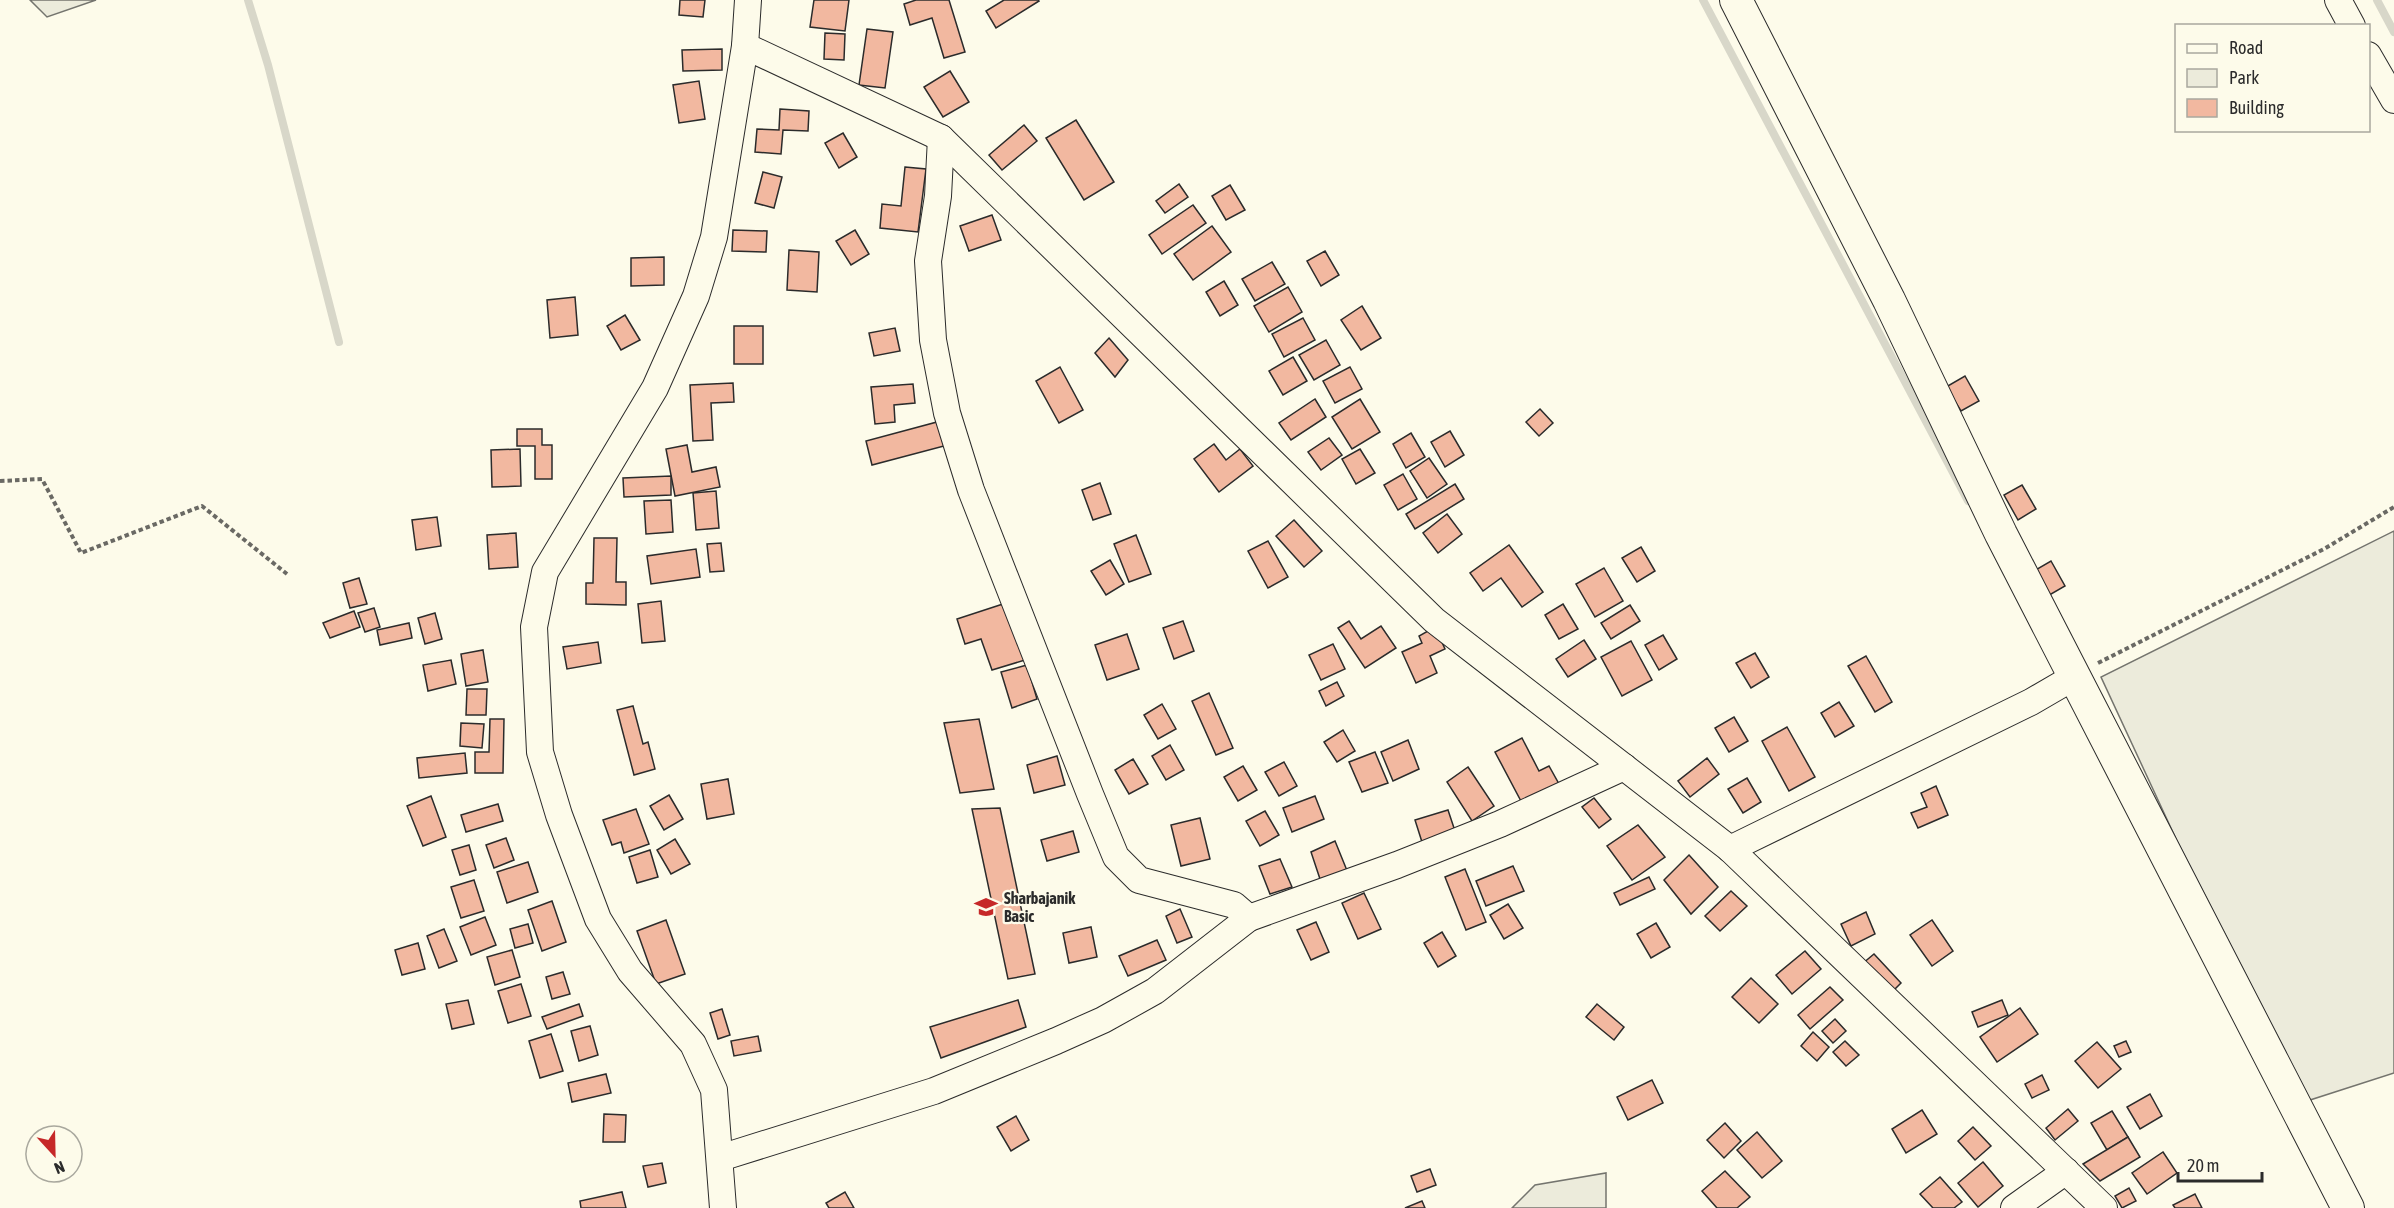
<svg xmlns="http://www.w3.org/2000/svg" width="2394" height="1208" font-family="'Asap Condensed',sans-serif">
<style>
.green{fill:#ecebdb;stroke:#74746e;stroke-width:1.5}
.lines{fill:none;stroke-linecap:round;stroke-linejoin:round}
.stream{stroke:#d8d7c9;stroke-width:8}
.building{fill:#f2b8a0;stroke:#2b2b2b;stroke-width:1.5}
.minor-casing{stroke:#2b2b2b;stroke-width:28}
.tertiary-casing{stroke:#2b2b2b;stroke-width:34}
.path{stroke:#6a6964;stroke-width:4;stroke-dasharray:4.5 3;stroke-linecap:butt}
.minor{stroke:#fdfbea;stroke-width:26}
.tertiary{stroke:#fdfbea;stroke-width:32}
.labels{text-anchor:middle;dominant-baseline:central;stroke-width:4.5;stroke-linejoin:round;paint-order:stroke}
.poi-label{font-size:16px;font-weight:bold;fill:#2b2b2b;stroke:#fdfbea;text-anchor:start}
</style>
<rect width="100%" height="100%" fill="#fdfbea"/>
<g class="green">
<polygon points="30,0 96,0 47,17"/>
<polygon points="2394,531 2394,1073 2310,1100 2177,841 2101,677"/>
<polygon points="1606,1173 1606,1208 1512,1208 1535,1185"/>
</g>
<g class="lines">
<g class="stream">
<polyline points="248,0 268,65 339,342"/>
<polyline points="1703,0 1968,501"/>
<polyline points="2377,0 2394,32"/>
</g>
</g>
<g class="building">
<polygon points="680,0 705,0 703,17 679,15"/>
<polygon points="814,0 849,0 845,31 810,27"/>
<polygon points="916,0 949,0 965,52 944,58 932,18 910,25 904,4"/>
<polygon points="1004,0 1038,0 1039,1 996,28 986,11"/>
<polygon points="867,29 893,32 885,88 859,85"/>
<polygon points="825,33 845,34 844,60 824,59"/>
<polygon points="722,49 722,70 683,71 682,50"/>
<polygon points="950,71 969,102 943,117 924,87"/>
<polygon points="699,81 705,119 679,123 673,85"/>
<polygon points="780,109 809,111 808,131 783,130 781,154 755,152 757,129 779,130"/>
<polygon points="1076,120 1114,182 1084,200 1046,138"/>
<polygon points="1024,125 1037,141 1002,170 989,155"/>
<polygon points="843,133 857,157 839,168 825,143"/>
<polygon points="905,167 926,169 918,232 880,228 882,204 901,206"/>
<polygon points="763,172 782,177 774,208 755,203"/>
<polygon points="1179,184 1188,197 1165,213 1156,201"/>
<polygon points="1230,185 1245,210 1226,220 1212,196"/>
<polygon points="1193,205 1206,223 1162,254 1149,235"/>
<polygon points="992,215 1001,240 969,251 960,226"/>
<polygon points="1212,226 1231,252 1193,280 1174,254"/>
<polygon points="733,230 767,231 766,252 732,251"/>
<polygon points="855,230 869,254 851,265 836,241"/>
<polygon points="789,250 819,252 817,292 787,290"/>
<polygon points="1325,251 1339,275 1321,286 1307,261"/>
<polygon points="664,257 664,285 631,286 631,258"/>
<polygon points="1272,262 1285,284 1255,301 1242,279"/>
<polygon points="1224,281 1238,305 1220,316 1206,292"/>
<polygon points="1288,287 1302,312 1269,332 1254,306"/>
<polygon points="575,297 578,335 550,338 547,300"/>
<polygon points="1362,306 1381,338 1361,350 1341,320"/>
<polygon points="625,315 640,340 621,350 607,326"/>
<polygon points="1303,318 1315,340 1284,357 1272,334"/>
<rect x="734" y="326" width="29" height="38"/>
<polygon points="895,328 900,351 874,356 869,333"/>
<polygon points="1109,338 1128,360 1115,377 1095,353"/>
<polygon points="1326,340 1340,365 1314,380 1299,355"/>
<polygon points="1293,357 1307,381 1283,395 1269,371"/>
<polygon points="1060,367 1083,410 1059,423 1036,381"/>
<polygon points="1350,367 1362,389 1335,403 1323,381"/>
<polygon points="1965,376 1979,401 1961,411 1946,387"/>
<polygon points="733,383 734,402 711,403 713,440 693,441 690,385"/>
<polygon points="913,384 915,403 894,405 895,422 875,424 871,387"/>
<polygon points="1315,399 1326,417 1291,440 1279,423"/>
<polygon points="1360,399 1380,432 1352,449 1332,417"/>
<polygon points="1540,409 1553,423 1539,436 1526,422"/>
<polygon points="937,422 944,446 872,465 866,441"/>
<polygon points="517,429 542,429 542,445 552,445 552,479 535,479 535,446 517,446"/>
<polygon points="1450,431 1464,455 1445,467 1431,442"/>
<polygon points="1411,433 1425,457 1406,468 1393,444"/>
<polygon points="1329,438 1342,455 1321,470 1308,452"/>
<polygon points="1214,444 1226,460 1240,449 1253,466 1219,492 1194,459"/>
<polygon points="687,445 692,472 716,467 720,487 675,496 666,449"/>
<polygon points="520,449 521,486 492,487 491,450"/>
<polygon points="1360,449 1375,473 1356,484 1342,459"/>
<polygon points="1429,458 1447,484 1427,498 1410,471"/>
<polygon points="1403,474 1417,499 1398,510 1384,485"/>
<polygon points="671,476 671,495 624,497 623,478"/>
<polygon points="1100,483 1111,514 1093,520 1082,490"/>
<polygon points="1455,484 1464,499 1415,529 1406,514"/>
<polygon points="2022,485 2036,509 2018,520 2004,495"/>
<polygon points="716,491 719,528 696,530 693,493"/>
<polygon points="671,500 673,532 646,534 644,501"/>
<polygon points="1447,514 1462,534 1438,553 1423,533"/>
<polygon points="437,517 441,546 416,550 412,520"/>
<polygon points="1294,520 1322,551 1304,567 1276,536"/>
<polygon points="516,533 518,567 489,569 487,535"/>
<polygon points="1136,535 1151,574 1129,582 1114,544"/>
<polygon points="594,538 617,538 616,582 626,582 626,605 586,604 586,583 593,583"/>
<polygon points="1268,541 1288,577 1268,588 1248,551"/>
<polygon points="721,543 724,571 710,572 707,544"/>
<polygon points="1509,545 1543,592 1522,607 1501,578 1483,591 1470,573"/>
<polygon points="1641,547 1655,571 1637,582 1622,558"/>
<polygon points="696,549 700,577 651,584 647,556"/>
<polygon points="1110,560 1124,584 1106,595 1091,571"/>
<polygon points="2051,561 2065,586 2046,597 2032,572"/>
<polygon points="1604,568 1623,601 1595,617 1576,584"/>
<polygon points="359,578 367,604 350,608 343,583"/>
<polygon points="661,601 665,641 642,643 638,604"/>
<polygon points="1006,603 1025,660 992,670 981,639 965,644 957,619"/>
<polygon points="1563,604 1578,629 1559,639 1545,615"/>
<polygon points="1630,605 1640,621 1611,639 1601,623"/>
<polygon points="374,608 380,627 365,632 358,613"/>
<polygon points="354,611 360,627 330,638 323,623"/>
<polygon points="435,613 442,639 425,644 418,618"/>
<polygon points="1183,621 1194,651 1174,659 1163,628"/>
<polygon points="1349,621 1361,639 1381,626 1396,648 1365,668 1338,628"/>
<polygon points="409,623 412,638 380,645 377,630"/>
<polygon points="1435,627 1445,649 1430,656 1437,673 1416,683 1402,652 1422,643 1419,636"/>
<polygon points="1127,634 1139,669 1107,680 1095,645"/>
<polygon points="1663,635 1677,659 1659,670 1645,645"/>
<polygon points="1584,640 1596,659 1568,677 1556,659"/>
<polygon points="1631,641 1652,680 1622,696 1601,657"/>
<polygon points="598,642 601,663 567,669 563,647"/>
<polygon points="1333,644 1345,669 1321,680 1309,655"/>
<polygon points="483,650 488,682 466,686 461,654"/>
<polygon points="1755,653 1769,677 1751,688 1736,663"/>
<polygon points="1866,656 1892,702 1875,712 1848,666"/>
<polygon points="451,660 456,684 428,691 423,665"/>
<polygon points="1027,665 1037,699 1012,708 1001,672"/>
<polygon points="1337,682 1344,696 1326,706 1319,691"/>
<polygon points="467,689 487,689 486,715 466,715"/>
<polygon points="1209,693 1233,748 1216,755 1192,701"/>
<polygon points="1839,702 1854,726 1835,737 1821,713"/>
<polygon points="1162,704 1176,729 1158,739 1144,715"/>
<polygon points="633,706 643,744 648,742 655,769 634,775 617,710"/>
<polygon points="1734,717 1748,741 1729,752 1715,728"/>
<polygon points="490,719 504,719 503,773 475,773 475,752 489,752"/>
<polygon points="979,719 994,789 960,793 944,723"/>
<polygon points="461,723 484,724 482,748 460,746"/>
<polygon points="1787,727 1815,777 1789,791 1762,741"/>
<polygon points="1343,730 1355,751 1337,762 1324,742"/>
<polygon points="1522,738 1539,771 1549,766 1559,784 1522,803 1495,752"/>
<polygon points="1408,740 1419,769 1393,781 1381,752"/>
<polygon points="1170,745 1184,770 1166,780 1152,756"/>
<polygon points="1375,752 1388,783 1362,792 1349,762"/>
<polygon points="465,753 467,773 419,778 417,758"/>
<polygon points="1057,756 1065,785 1034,793 1027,765"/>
<polygon points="1707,758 1719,774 1690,797 1678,781"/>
<polygon points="1133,759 1148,784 1129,794 1115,770"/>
<polygon points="1284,762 1297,786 1279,796 1265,772"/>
<polygon points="1243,766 1257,790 1238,801 1224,777"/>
<polygon points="1468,767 1494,806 1472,821 1447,782"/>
<polygon points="1747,778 1761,802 1743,813 1728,789"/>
<polygon points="728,779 734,814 707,819 701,784"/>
<polygon points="1936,786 1948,815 1918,828 1911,813 1927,807 1921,793"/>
<polygon points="669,795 683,819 664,830 650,806"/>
<polygon points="431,796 446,837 423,846 407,806"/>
<polygon points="1315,796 1324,819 1292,832 1283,808"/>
<polygon points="1594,798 1611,819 1599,828 1582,807"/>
<polygon points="498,804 503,821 466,832 461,815"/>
<polygon points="1000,808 1035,974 1008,979 972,809"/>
<polygon points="636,809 649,844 624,853 621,842 612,845 603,820"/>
<polygon points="1448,810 1455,831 1422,842 1415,820"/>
<polygon points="1265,811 1279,835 1260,846 1246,821"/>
<polygon points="1200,818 1210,859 1181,866 1171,825"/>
<polygon points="1638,825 1665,857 1632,880 1607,846"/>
<polygon points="1073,831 1079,852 1047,861 1041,840"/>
<polygon points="506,838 514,860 494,868 486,845"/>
<polygon points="675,839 690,864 671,874 657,850"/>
<polygon points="1335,841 1348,873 1321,882 1311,852"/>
<polygon points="469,845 476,870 460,875 452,850"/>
<polygon points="650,850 658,877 637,883 629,857"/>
<polygon points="1689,855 1718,887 1691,914 1664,880"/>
<polygon points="1280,859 1292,887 1270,894 1259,866"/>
<polygon points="528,862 538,892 507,903 497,872"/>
<polygon points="1513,866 1524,891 1486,906 1476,881"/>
<polygon points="1465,869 1486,922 1466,930 1445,877"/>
<polygon points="1649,877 1655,889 1620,905 1614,893"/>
<polygon points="474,880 484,911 461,918 451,887"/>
<polygon points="1731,891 1747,906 1720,931 1705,916"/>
<polygon points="1364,893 1381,929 1358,939 1342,903"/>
<polygon points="552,901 566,942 542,951 528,910"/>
<polygon points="1508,904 1523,928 1504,939 1490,915"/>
<polygon points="1180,909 1192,937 1177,943 1166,916"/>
<polygon points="1866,912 1875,934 1851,946 1841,924"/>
<polygon points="485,917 496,945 471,955 460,927"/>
<polygon points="666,920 685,974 656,984 637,931"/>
<polygon points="1932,920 1953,951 1932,966 1910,935"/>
<polygon points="1316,922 1329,952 1311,960 1297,930"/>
<polygon points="1656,923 1670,947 1651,958 1637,934"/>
<polygon points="528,924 533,943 515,948 510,929"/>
<polygon points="1091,927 1097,957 1069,963 1063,933"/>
<polygon points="444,929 457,961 439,968 427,936"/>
<polygon points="1442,932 1456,956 1438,967 1424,943"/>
<polygon points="1157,940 1166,960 1128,976 1119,956"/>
<polygon points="418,943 425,969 402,975 395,950"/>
<polygon points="512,950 520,977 495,985 487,957"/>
<polygon points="1805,951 1821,969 1792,994 1776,975"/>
<polygon points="1874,954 1901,983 1890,994 1862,964"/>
<polygon points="563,972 570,994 552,999 546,977"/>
<polygon points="1751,978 1778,1004 1759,1023 1732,997"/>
<polygon points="521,984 531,1016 508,1023 498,991"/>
<polygon points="1830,987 1843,1000 1810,1029 1798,1015"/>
<polygon points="468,1000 474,1024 452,1029 446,1004"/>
<polygon points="1018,1000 1026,1027 941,1058 930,1027"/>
<polygon points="2002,1000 2008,1015 1978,1027 1972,1012"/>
<polygon points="579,1004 583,1016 547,1029 542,1017"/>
<polygon points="1597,1004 1624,1027 1614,1040 1586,1017"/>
<polygon points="2020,1008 2038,1034 1997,1062 1980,1037"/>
<polygon points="722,1009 730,1035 718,1039 710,1013"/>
<polygon points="1835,1019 1846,1031 1833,1043 1822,1031"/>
<polygon points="590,1026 598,1055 579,1061 571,1031"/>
<polygon points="1813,1032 1829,1047 1817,1061 1801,1046"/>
<polygon points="551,1034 563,1071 540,1078 529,1041"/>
<polygon points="758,1036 761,1051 734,1056 731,1041"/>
<polygon points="1845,1041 1859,1055 1846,1066 1833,1052"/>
<polygon points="2126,1041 2131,1052 2119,1057 2114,1046"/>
<polygon points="2097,1042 2121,1069 2098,1088 2075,1061"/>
<polygon points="606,1074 611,1093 572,1102 568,1083"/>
<polygon points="2042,1075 2049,1090 2032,1098 2025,1084"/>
<polygon points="1652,1080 1663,1103 1628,1120 1617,1097"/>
<polygon points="2150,1094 2162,1116 2140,1129 2127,1107"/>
<polygon points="2068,1109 2078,1121 2055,1140 2046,1128"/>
<polygon points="1922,1110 1937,1134 1906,1153 1892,1129"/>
<polygon points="2112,1111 2128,1137 2107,1150 2091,1123"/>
<polygon points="604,1114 626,1115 625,1142 603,1142"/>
<polygon points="1016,1116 1029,1140 1011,1151 997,1127"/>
<polygon points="1725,1123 1741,1141 1724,1158 1707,1140"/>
<polygon points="1973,1127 1991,1146 1975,1160 1958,1141"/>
<polygon points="1757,1132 1782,1161 1762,1178 1737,1150"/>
<polygon points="2128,1137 2140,1157 2100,1181 2083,1164"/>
<polygon points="2163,1152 2177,1173 2147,1194 2132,1173"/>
<polygon points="1983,1162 2003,1186 1978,1207 1958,1183"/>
<polygon points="662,1163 666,1183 648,1187 643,1166"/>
<polygon points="1430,1169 1436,1185 1417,1192 1411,1176"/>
<polygon points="1725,1171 1750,1197 1737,1208 1717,1208 1702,1191"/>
<polygon points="1940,1177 1962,1202 1954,1208 1933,1208 1920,1194"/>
<polygon points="2129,1188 2136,1201 2122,1208 2115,1196"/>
<polygon points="622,1192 626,1208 581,1208 580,1201"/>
<polygon points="845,1192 854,1208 829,1208 826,1203"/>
<polygon points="2195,1194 2202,1208 2175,1208 2173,1205"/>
<polygon points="1422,1201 1425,1208 1405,1208"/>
</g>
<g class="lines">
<g class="minor-casing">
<g id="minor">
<polyline points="748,0 745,46 941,138 1434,620 1730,849 2104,1208"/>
<polyline points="2338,0 2352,26"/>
<polyline points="2368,55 2394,100"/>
<polyline points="941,138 938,196 928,261 933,340 947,413 971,490 1090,794 1116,857 1139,880 1234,905 1249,918"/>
<polyline points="1730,849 2031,702 2074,677"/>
<polyline points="720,1158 934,1091 1056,1041 1103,1020 1155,991 1249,918 1397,865 1500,824 1624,767"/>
<polyline points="723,1208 714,1090 693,1044 630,971 598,919 559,815 540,752 534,627 545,572 655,388 696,296 714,237 745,46"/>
<polyline points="2014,1208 2066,1171"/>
</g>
</g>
<g class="tertiary-casing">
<polyline id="tertiary" points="1736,0 1889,300 2001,534 2348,1208"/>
</g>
<g class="path">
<polyline points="0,481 42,479 81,553 202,506 287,574"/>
<polyline points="2098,663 2324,549 2394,507"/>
</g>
<use href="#minor" class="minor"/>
<use href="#tertiary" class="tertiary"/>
</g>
<defs>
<g id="school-bare" transform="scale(1.8)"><path d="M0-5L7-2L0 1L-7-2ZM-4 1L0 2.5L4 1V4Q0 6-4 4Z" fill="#c62828" stroke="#fdfbea" stroke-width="2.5" paint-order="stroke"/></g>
</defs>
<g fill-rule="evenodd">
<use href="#school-bare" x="986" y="907"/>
</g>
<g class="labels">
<g class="poi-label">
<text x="1004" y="898">Sharbajanik<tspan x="1004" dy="18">Basic</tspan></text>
</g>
</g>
<rect x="2175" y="24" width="195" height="108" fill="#fdfbea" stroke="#a9a89e" stroke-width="1.5"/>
<rect x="2187" y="44" width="30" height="9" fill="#fdfbea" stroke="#a9a89e" stroke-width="1.5"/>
<text x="2229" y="54" font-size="18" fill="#2b2b2b">Road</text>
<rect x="2187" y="69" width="30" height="18" fill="#ecebdb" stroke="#a9a89e" stroke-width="1.5"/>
<text x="2229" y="84" font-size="18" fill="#2b2b2b">Park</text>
<rect x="2187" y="99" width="30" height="18" fill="#f2b8a0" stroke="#a9a89e" stroke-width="1.5"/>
<text x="2229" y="114" font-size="18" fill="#2b2b2b">Building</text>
<g transform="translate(54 1154) rotate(158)"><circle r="28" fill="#fdfbea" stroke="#a9a89e" stroke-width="1.5"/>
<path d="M0-4.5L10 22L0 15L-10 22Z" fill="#c62828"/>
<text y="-9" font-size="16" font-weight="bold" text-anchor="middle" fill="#2b2b2b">N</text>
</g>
<path d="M2178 1172v9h84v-9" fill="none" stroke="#2b2b2b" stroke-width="3"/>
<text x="2187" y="1172" font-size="18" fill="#2b2b2b" stroke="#fdfbea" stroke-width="4.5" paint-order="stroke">20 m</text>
</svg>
